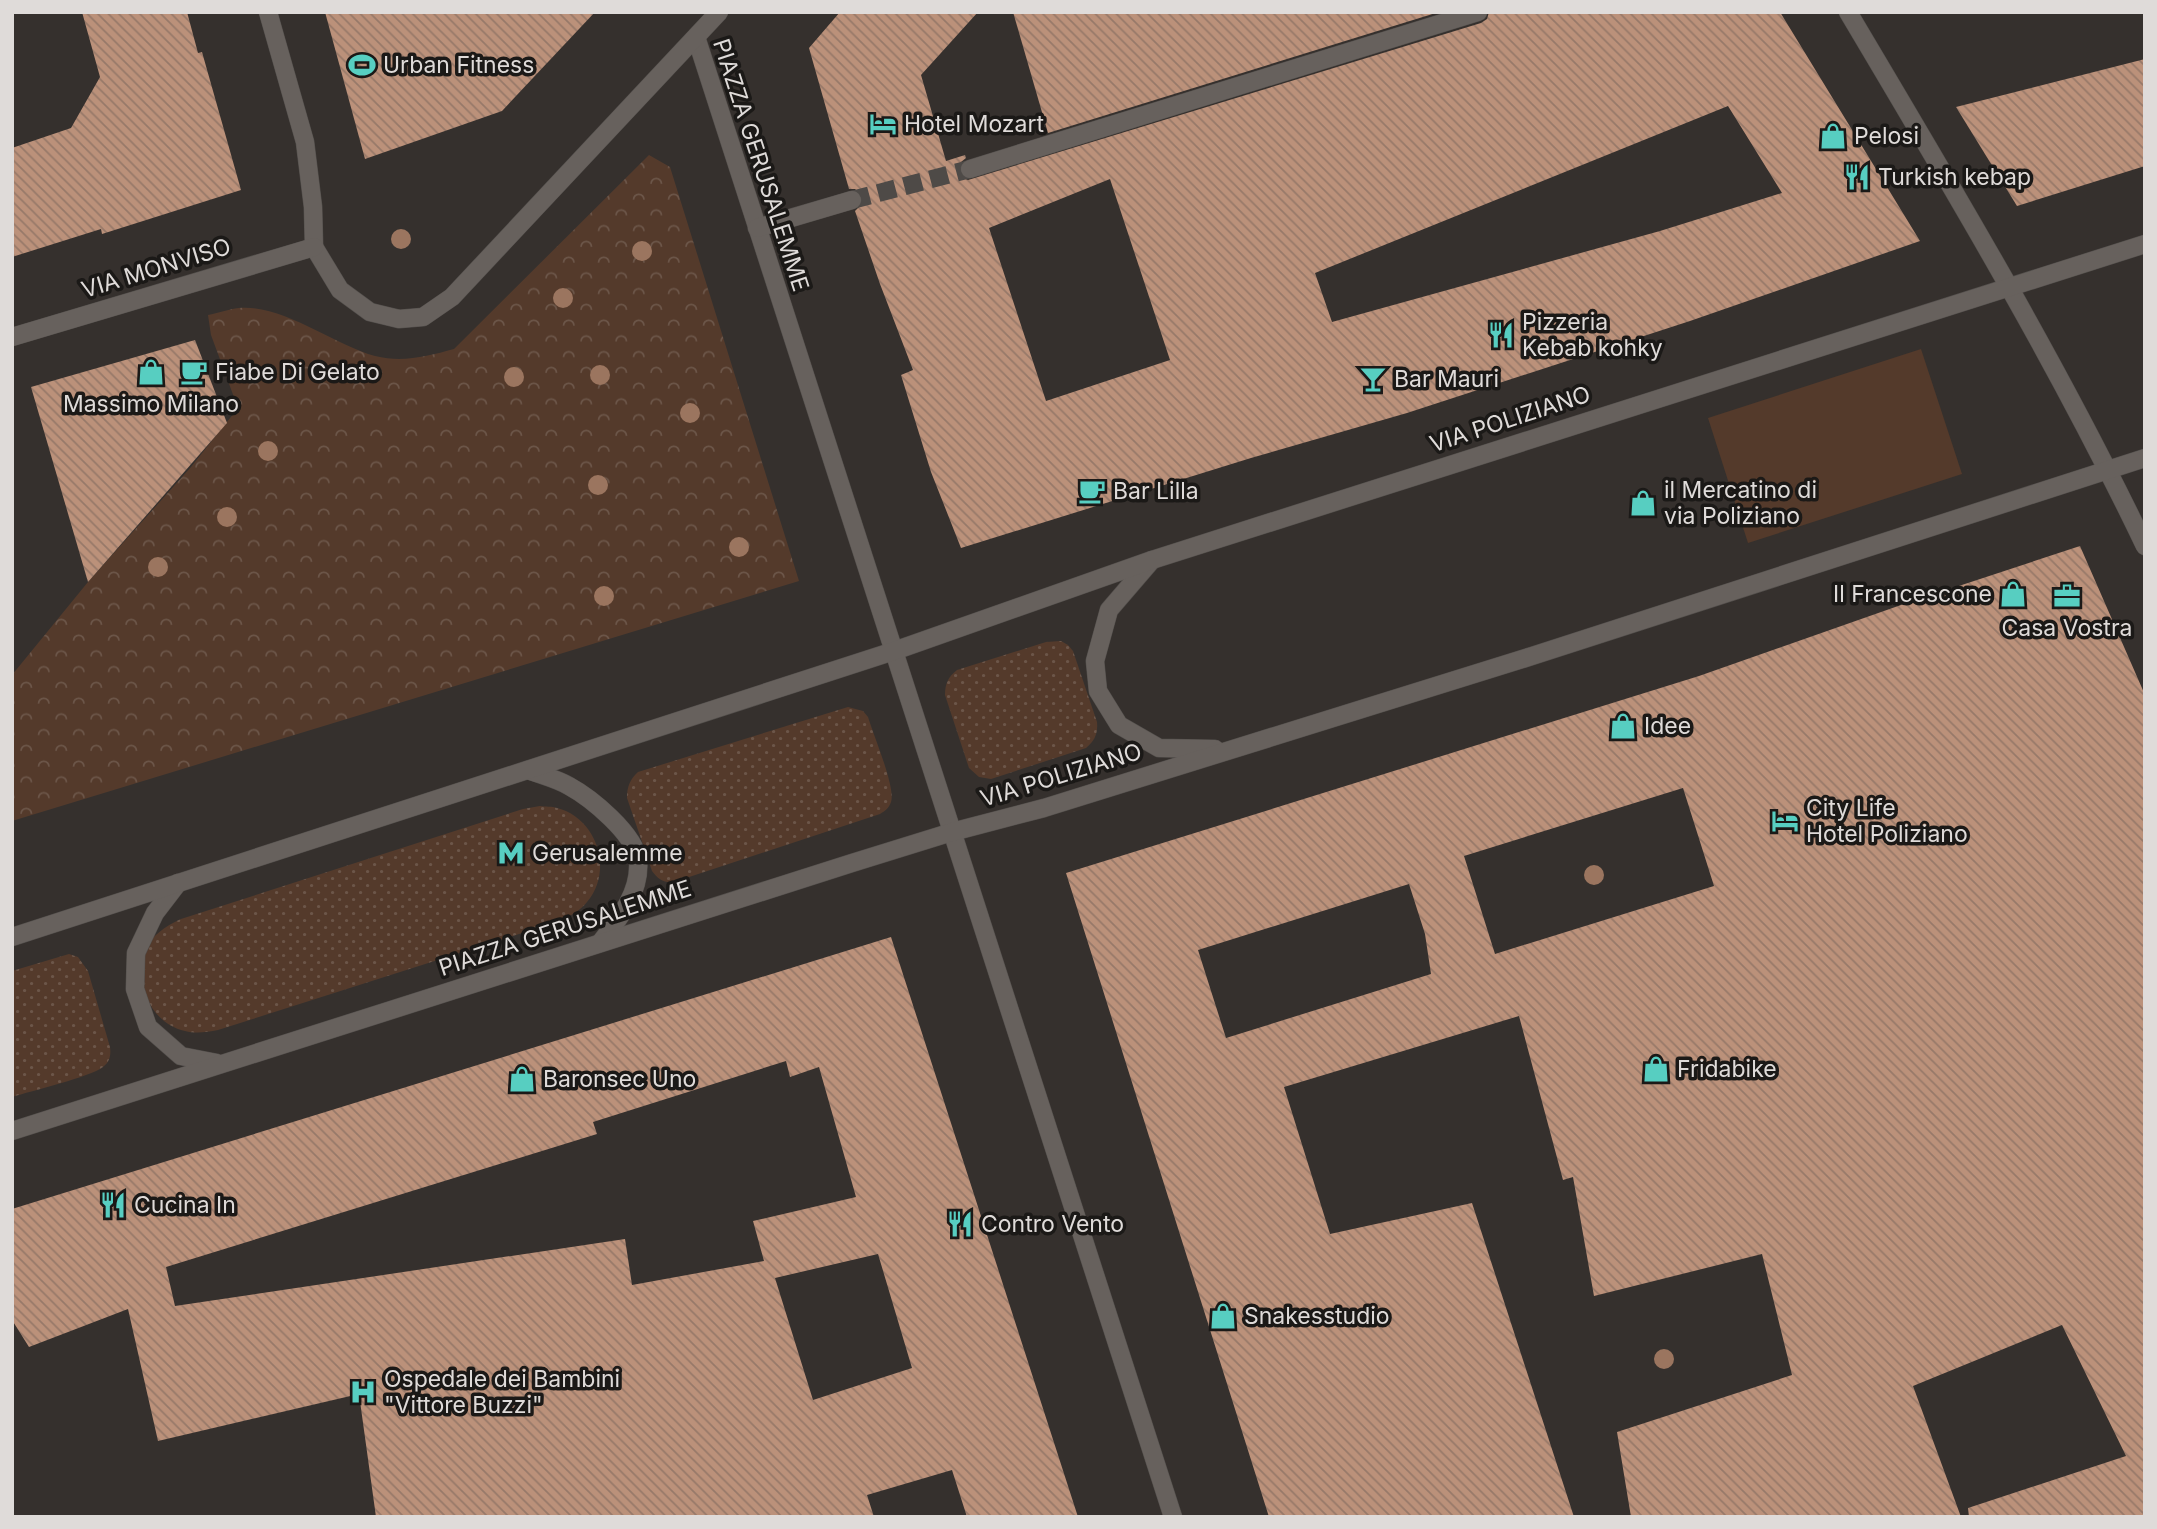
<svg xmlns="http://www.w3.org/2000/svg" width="2157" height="1529" font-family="Inter,sans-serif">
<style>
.grass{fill:url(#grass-dots)}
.park{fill:url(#park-crowns)}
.garden{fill:#543a2b}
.building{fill:url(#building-back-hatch);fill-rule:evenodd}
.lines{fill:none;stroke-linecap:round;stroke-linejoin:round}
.minor-tunnel{stroke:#4e4a47;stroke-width:18;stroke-dasharray:18 9;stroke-linecap:butt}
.minor-casing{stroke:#534f4c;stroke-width:19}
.minor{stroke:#67615d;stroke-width:18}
.tree{fill:#9b755f}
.labels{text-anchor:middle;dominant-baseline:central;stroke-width:7;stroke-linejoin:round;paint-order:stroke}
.poi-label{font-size:23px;fill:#dfdbd9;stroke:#1b1917;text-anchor:start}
.street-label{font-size:23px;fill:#dfdbd9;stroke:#1b1917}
</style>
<defs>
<pattern id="grass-dots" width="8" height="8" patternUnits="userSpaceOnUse" patternTransform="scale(1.75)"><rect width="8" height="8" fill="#543a2b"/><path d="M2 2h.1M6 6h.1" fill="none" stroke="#6c5649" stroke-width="1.8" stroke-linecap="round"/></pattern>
<pattern id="park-crowns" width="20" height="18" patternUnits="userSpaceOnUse" patternTransform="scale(1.75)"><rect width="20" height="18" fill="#543a2b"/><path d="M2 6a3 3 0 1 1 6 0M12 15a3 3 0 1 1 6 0" fill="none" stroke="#6c5649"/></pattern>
<pattern id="building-back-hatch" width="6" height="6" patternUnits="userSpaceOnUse" patternTransform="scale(1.75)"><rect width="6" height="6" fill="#bb917a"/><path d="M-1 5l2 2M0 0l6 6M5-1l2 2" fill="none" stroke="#977969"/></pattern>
</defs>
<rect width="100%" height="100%" fill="#35302d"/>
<g class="grass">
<path d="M1061 641 1068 645 1073 651 1097 722C1098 733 1095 741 1086 748L991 779 979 777 969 768 945 695C945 684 948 677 957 670L1046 642Z"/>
<path d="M848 707 863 711 868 717C873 734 896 788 891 802 889 808 885 811 880 814L674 882C663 883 658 879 652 871L627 798C627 787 630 779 638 772Z"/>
<path d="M540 806C545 807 552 806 557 808 597 818 614 870 587 902 580 911 570 916 560 921L218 1030C207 1032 196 1034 185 1031 150 1023 135 984 145 952 150 936 166 926 181 919L523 809Z"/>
<path d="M69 954 78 957 88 971 110 1047C111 1055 110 1062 103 1067 90 1077 31 1091 12 1097V971Z"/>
</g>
<path class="park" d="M649 155 670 167 799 581 12 821V675L88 582 191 467 238 408 211 335 208 315C218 313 229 309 239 308 283 304 334 345 375 356 403 363 428 356 454 349Z"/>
<polygon class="garden" points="1921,349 1962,474 1748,543 1708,418"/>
<g class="building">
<polygon points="82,12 187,12 198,53 202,52 241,190 102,234 101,229 12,257 12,148 71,128 100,77"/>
<polygon points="325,12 595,12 502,111 365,159"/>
<path d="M840 12H978L921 75 946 161 965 155 966 158 961 162 959 172 963 178 968 180 1481 23 1487 19 1489 12H1780L1920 241 1690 321 1407 413 1251 458 961 548 931 472 901 375 913 370 880 284 855 211 863 203V196L855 189H849L809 48ZM1728 106 1782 193 1660 231 1332 322 1315 273ZM1110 179 1170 360 1046 401 989 228Z"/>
<polygon points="1013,12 1439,12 1048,133"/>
<polygon points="2145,59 2145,166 2017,206 1956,107"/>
<polygon points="195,340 227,423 88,582 31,387"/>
<path d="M2080 546 2145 695V1517H1969L1968 1508 2126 1456 2062 1325 1913 1386 1961 1517H1631L1617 1432 1792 1375 1762 1254 1594 1296 1573 1177 1563 1180 1519 1016 1284 1087 1330 1234 1472 1203 1574 1517H1269L1066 873 1699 676 1901 605ZM1683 788 1714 886 1495 954 1464 856ZM1409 884 1425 934 1431 974 1226 1038 1198 950Z"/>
<path d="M891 937 1078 1517H967L952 1470 867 1495 874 1517H376L359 1394 158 1441 128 1309 29 1347 12 1320V1209ZM786 1061 790 1077 819 1067 856 1197 753 1221 764 1261 632 1285 625 1239 175 1306 166 1267 597 1134 593 1122ZM878 1254 912 1368 813 1400 775 1278Z"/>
</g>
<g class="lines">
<polyline class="minor-tunnel" points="852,200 970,169"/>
<g class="minor-casing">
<g id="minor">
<polyline points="268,12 305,142 313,207 314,247"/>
<path d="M1848 12C1952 187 2057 362 2145 546"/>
<polyline points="696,37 1173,1517"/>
<polyline points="970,169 1478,12"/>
<polyline points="757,228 852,200"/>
<polyline points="314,247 340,290 370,312 399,319 423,317 452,297 719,12"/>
<polyline points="12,337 314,247"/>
<polyline points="1152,560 1109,610 1095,661 1098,691 1119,725 1159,748 1215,749"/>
<path d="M528 770C541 775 557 779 569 786 591 798 635 834 638 860 641 893 618 920 600 943"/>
<polyline points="178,883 155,913 136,953 135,989 148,1027 181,1056 217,1063"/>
<polyline points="12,937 894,651 1152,560 2145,244"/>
<polyline points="12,1131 852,863 952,832 1044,808 1532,656 2145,458"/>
</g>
</g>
<use href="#minor" class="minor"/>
</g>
<g class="tree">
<circle cx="401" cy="239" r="10"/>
<circle cx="642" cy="251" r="10"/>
<circle cx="563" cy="298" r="10"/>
<circle cx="600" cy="375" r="10"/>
<circle cx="514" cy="377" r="10"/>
<circle cx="690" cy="413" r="10"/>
<circle cx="268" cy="451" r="10"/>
<circle cx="598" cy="485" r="10"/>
<circle cx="227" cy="517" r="10"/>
<circle cx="739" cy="547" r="10"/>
<circle cx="158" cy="567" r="10"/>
<circle cx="604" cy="596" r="10"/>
<circle cx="1594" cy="875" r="10"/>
<circle cx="1664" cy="1359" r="10"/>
</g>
<defs>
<g id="stadium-bare" transform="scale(2.1)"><path d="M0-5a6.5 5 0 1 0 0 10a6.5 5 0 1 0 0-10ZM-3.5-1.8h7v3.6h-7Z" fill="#57cec1" stroke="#1b1917" stroke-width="2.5" paint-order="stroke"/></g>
<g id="hotel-bare" transform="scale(2.1)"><path d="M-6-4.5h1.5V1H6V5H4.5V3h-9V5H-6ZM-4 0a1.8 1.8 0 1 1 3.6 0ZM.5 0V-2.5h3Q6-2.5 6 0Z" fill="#57cec1" stroke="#1b1917" stroke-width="2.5" paint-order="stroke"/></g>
<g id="shop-bare" transform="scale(2.1)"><path d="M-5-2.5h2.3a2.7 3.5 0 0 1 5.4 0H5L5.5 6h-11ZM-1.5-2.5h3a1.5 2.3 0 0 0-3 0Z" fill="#57cec1" stroke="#1b1917" stroke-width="2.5" paint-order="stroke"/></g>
<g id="restaurant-bare" transform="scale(2.1)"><path d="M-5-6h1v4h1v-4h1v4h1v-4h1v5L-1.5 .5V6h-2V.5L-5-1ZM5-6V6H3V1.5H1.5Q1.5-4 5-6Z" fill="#57cec1" stroke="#1b1917" stroke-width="2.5" paint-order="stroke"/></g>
<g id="cafe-bare" transform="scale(2.1)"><path d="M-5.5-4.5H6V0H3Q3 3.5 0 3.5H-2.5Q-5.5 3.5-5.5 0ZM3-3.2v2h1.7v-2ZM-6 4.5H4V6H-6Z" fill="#57cec1" stroke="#1b1917" stroke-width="2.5" paint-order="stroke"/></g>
<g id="bar-bare" transform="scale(2.1)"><path d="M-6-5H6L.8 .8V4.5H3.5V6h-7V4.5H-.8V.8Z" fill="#57cec1" stroke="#1b1917" stroke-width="2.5" paint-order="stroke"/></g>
<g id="office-bare" transform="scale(2.1)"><path d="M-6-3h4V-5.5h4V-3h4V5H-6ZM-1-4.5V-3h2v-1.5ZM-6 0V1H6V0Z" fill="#57cec1" stroke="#1b1917" stroke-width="2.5" paint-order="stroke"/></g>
<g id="metro-bare" transform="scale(2.1)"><path d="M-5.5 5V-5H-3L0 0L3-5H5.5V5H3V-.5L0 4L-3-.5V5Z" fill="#57cec1" stroke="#1b1917" stroke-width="2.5" paint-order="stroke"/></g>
<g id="hospital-bare" transform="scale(2.1)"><path d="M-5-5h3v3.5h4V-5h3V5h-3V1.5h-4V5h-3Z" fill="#57cec1" stroke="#1b1917" stroke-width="2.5" paint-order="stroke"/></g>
</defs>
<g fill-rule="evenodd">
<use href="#stadium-bare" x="362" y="65"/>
<use href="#hotel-bare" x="883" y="124"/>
<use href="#shop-bare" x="1833" y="136"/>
<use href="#restaurant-bare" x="1857" y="177"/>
<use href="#restaurant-bare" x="1501" y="335"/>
<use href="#shop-bare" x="151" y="372"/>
<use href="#cafe-bare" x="194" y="372"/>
<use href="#bar-bare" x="1373" y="379"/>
<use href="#cafe-bare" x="1092" y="491"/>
<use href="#shop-bare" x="1643" y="503"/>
<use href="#shop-bare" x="2013" y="594"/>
<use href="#office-bare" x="2067" y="596"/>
<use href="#shop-bare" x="1623" y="726"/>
<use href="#hotel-bare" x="1785" y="821"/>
<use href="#metro-bare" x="511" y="853"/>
<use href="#shop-bare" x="1656" y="1069"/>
<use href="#shop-bare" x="522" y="1079"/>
<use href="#restaurant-bare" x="113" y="1205"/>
<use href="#restaurant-bare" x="960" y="1224"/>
<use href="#shop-bare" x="1223" y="1316"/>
<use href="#hospital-bare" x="363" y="1392"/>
</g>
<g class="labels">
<g class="poi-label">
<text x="383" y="65">Urban Fitness</text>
<text x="904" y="124">Hotel Mozart</text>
<text x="1854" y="136">Pelosi</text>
<text x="1878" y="177">Turkish kebap</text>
<text x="1522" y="322">Pizzeria<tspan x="1522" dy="26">Kebab kohky</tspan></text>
<text x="215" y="372">Fiabe Di Gelato</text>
<text x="1394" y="379">Bar Mauri</text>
<text x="151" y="404" text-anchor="middle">Massimo Milano</text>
<text x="1664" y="490">il Mercatino di<tspan x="1664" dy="26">via Poliziano</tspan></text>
<text x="1113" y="491">Bar Lilla</text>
<text x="1992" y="594" text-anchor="end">Il Francescone</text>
<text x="2067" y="628" text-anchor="middle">Casa Vostra</text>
<text x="1644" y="726">Idee</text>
<text x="1806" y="808">City Life<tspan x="1806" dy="26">Hotel Poliziano</tspan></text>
<text x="532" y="853">Gerusalemme</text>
<text x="1677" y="1069">Fridabike</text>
<text x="543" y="1079">Baronsec Uno</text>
<text x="134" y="1205">Cucina In</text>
<text x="981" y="1224">Contro Vento</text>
<text x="1244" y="1316">Snakesstudio</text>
<text x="384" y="1379">Ospedale dei Bambini<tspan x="384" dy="26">"Vittore Buzzi"</tspan></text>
</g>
<g class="street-label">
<text transform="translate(761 165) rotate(72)">PIAZZA GERUSALEMME</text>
<text transform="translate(156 268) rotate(-17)">VIA MONVISO</text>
<text transform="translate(1510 419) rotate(-18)">VIA POLIZIANO</text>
<text transform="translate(1061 775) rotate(-17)">VIA POLIZIANO</text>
<text transform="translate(565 928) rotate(-18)">PIAZZA GERUSALEMME</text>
</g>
</g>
<rect width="2157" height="1529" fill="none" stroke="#dfdbd9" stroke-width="28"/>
</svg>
